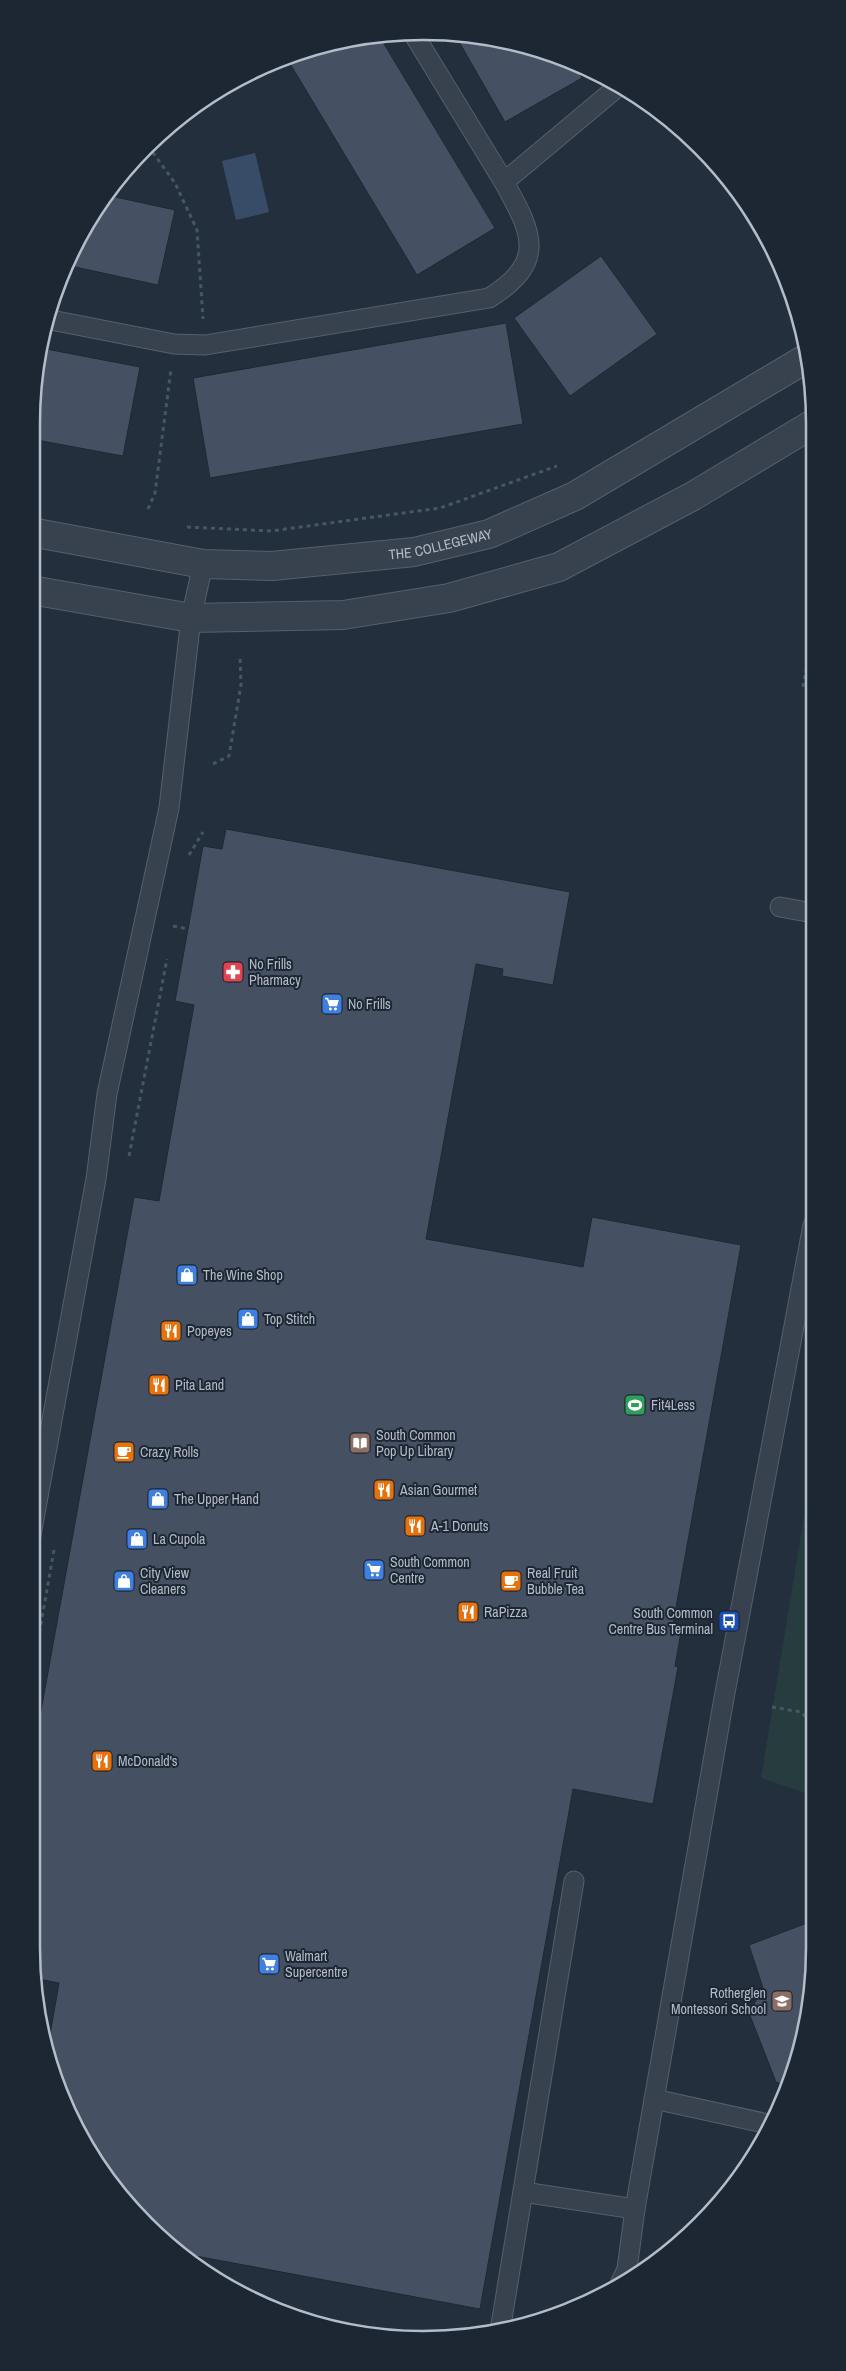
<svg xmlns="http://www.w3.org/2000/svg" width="846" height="2371" font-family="'Archivo Narrow',sans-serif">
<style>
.green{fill:#263c3f}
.water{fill:#394c67}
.building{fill:#455162;stroke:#1f2835}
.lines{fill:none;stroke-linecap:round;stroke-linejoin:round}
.service-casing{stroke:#565f6c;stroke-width:21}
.tertiary-casing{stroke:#565f6c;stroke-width:30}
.path{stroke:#44595c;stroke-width:3;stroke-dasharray:4 4;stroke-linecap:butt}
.service{stroke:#38414e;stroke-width:19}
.tertiary{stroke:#38414e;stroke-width:28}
.labels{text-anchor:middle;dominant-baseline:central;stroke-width:4;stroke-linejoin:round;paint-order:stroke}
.street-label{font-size:14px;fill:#b4bcc9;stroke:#1d2633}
.poi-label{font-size:14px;fill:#b4bcc9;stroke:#1d2633;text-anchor:start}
.rim{fill:none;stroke:#b4bcc9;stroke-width:2.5}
</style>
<rect width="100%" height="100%" fill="#242f3e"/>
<polygon class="green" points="814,1455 814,1796 761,1778"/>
<polygon class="water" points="255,153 269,212 236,220 222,161"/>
<g class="building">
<polygon points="454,33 524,45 574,65 582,78 505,122"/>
<polygon points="378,34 495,228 417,275 286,57 297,52"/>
<polygon points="706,155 717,164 774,250 781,271 777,273"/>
<polygon points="106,195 175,210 158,285 66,265 72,250"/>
<polygon points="601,256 657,334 570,396 514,318"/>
<polygon points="506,323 523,424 210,478 193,378"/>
<polygon points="41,348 140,367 123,456 31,439 31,423"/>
<polygon points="226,829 570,892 553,985 502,976 503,969 476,964 426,1239 583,1267 592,1217 741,1245 673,1624 682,1626 675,1666 678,1667 653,1804 573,1789 480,2309 185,2254 184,2258 129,2207 61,2098 47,2052 59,1983 34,1978 31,1948 31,1766 134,1197 159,1201 194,1005 175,1001 203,846 222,849"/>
<polygon points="814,1606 814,1639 808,1638"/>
<polygon points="807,1923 815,1942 815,1948 801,2049 785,2085 776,2082 749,2013 763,1988 749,1945"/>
</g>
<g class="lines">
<g class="service-casing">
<g id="service">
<polyline points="413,33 504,182"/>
<path d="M46 319 174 344 205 345 489 298C548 261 532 233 504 182L620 85"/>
<polyline points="780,907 813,913"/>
<polyline points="31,1535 96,1179 107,1094 169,808 191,618 203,564"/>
<polyline points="654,2099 768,2124"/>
<polyline points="523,2192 635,2209"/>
<polyline points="621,2282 627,2269 635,2209 724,1698 813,1225"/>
<polyline points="500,2331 574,1881"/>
</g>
</g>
<g class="tertiary-casing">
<g id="tertiary">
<path id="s1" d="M31 532 203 564 272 566 414 552 489 534 575 496 807 358"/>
<polyline points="31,590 191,618 343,615 449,598 559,567 693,496 811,425"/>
</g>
</g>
<g class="path">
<polyline points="148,146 175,183 197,230 203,319"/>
<polyline points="148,509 155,493 171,369"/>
<polyline points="187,527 271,531 440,508 557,466"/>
<polyline points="803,687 812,637"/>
<polyline points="213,764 229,756 241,685 240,656"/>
<polyline points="189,855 203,832"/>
<polyline points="173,926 188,929"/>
<polyline points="129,1156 167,959"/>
<polyline points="31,1680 54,1550"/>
<polyline points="772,1707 801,1712 814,1725"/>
</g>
<use href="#service" class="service"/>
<use href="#tertiary" class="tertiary"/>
</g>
<defs>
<g id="pharmacy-square" transform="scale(1.125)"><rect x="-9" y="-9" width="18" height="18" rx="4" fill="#e0444e" stroke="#1d2633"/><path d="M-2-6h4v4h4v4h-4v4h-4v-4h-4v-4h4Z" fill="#fff"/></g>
<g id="supermarket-square" transform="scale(1.125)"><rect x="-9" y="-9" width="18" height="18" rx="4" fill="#3f7fe0" stroke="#1d2633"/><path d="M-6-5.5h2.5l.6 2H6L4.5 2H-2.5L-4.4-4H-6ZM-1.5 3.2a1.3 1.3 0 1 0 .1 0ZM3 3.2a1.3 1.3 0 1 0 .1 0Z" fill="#fff"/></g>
<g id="shop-square" transform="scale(1.125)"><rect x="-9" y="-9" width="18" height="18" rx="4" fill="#3f7fe0" stroke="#1d2633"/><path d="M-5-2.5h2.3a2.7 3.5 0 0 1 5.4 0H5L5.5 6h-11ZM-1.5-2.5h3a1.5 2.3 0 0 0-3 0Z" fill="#fff"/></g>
<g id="restaurant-square" transform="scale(1.125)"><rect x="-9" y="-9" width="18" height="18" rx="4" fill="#e8710a" stroke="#1d2633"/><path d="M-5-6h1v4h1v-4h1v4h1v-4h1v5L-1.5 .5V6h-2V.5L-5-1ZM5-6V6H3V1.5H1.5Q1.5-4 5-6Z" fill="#fff"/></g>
<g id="stadium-square" transform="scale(1.125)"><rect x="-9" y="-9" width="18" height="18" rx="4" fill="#2e9e5b" stroke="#1d2633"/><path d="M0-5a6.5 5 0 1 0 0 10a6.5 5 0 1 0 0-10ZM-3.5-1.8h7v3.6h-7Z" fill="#fff"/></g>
<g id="library-square" transform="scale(1.125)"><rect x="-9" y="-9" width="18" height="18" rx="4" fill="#8d6e63" stroke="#1d2633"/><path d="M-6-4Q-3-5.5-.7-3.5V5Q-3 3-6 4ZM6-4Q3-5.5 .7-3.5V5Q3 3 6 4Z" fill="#fff"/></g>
<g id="cafe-square" transform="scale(1.125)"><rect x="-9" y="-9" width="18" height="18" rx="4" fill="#e8710a" stroke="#1d2633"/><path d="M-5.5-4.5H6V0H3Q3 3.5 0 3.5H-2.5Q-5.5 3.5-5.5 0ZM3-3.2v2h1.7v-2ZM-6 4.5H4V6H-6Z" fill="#fff"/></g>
<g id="bus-square" transform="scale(1.125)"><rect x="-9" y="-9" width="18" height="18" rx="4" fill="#1a4fb4" stroke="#1d2633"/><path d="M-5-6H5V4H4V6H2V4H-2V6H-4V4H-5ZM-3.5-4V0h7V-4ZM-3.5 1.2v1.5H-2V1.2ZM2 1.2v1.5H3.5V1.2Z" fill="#fff"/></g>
<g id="school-square" transform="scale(1.125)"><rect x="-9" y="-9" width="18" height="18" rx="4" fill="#8d6e63" stroke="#1d2633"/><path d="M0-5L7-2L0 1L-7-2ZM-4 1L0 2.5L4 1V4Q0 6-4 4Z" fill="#fff"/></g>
</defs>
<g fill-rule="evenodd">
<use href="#pharmacy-square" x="233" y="972"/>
<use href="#supermarket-square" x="332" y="1004"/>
<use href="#shop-square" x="187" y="1275"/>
<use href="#shop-square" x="248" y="1319"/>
<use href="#restaurant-square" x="171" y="1331"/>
<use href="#restaurant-square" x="159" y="1385"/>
<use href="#stadium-square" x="635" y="1405"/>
<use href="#library-square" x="360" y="1443"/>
<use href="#cafe-square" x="124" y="1452"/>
<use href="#restaurant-square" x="384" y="1490"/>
<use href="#shop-square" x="158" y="1499"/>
<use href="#restaurant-square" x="415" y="1526"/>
<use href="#shop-square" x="137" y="1539"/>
<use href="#supermarket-square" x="374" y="1570"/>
<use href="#shop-square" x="124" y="1581"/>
<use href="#cafe-square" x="511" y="1581"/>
<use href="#restaurant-square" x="468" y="1612"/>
<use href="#bus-square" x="729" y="1621"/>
<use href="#restaurant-square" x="102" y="1761"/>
<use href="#supermarket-square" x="269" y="1964"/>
<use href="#school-square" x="782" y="2001"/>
</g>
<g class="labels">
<g class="street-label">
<text stroke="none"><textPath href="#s1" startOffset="414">THE COLLEGEWAY</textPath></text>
</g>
<g class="poi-label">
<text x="249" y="964">No Frills<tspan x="249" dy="16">Pharmacy</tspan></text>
<text x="348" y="1004">No Frills</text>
<text x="203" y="1275">The Wine Shop</text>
<text x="264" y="1319">Top Stitch</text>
<text x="187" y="1331">Popeyes</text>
<text x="175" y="1385">Pita Land</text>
<text x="651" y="1405">Fit4Less</text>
<text x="376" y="1435">South Common<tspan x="376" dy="16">Pop Up Library</tspan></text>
<text x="140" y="1452">Crazy Rolls</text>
<text x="400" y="1490">Asian Gourmet</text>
<text x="174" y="1499">The Upper Hand</text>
<text x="431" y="1526">A-1 Donuts</text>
<text x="153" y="1539">La Cupola</text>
<text x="390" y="1562">South Common<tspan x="390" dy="16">Centre</tspan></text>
<text x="140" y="1573">City View<tspan x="140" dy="16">Cleaners</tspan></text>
<text x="527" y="1573">Real Fruit<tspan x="527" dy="16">Bubble Tea</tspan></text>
<text x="484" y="1612">RaPizza</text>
<text x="713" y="1613" text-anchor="end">South Common<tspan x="713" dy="16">Centre Bus Terminal</tspan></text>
<text x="118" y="1761">McDonald's</text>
<text x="285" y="1956">Walmart<tspan x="285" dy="16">Supercentre</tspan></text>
<text x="766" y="1993" text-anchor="end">Rotherglen<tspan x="766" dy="16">Montessori School</tspan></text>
</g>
</g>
<path d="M0 0H846V2371H0ZM423 40H423A383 383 0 0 1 806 423V1948A383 383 0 0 1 423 2331H423A383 383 0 0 1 40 1948V423A383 383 0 0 1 423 40Z" fill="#1d2633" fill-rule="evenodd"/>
<path class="rim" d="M423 40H423A383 383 0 0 1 806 423V1948A383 383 0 0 1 423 2331H423A383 383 0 0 1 40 1948V423A383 383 0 0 1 423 40Z"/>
</svg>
